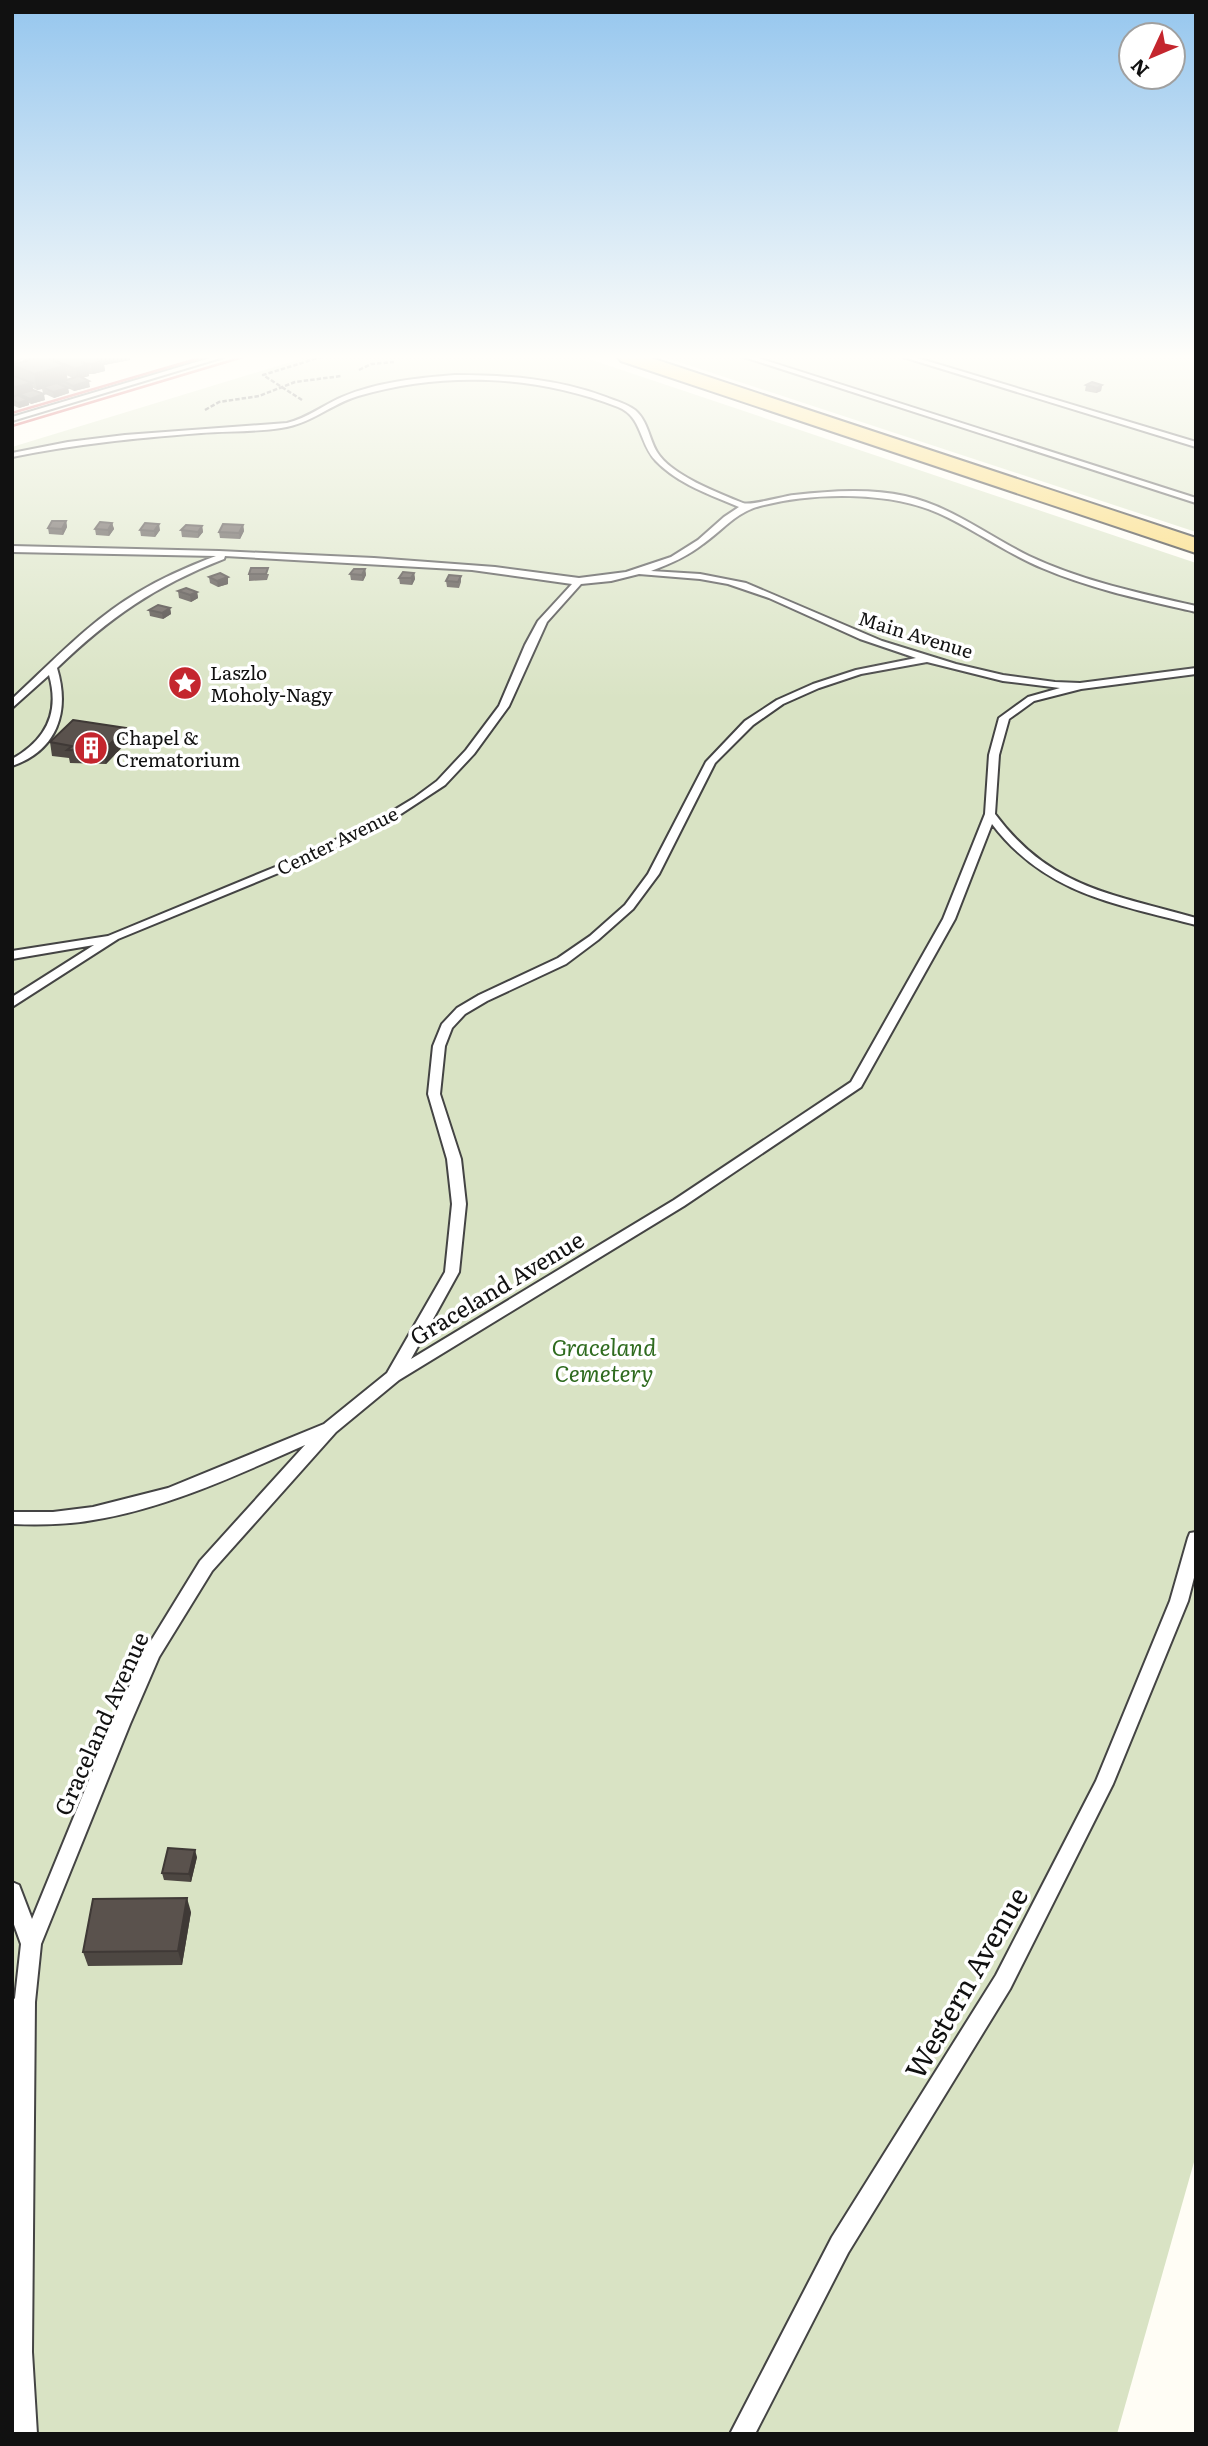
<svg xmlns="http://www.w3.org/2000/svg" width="1208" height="2446" font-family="Literata,serif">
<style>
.cemetery{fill:#d9e3c4}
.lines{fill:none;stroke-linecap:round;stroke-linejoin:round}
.service-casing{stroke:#444;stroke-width:4}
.minor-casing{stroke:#444;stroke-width:4}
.primary-casing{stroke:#222;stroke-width:4}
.path{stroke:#333;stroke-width:2.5;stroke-dasharray:4.5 2;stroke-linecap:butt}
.service{fill:#fff;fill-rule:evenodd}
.minor{fill:#fff;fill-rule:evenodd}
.primary{fill:#f9d66b;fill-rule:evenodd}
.rail{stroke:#c4262e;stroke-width:2.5}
.wall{fill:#4d4742;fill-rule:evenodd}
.shaded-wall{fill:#3f3936}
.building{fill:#5a524d;stroke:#3f3936;stroke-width:2}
.labels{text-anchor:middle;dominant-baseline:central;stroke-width:7;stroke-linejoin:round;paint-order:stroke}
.far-street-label{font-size:19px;fill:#111;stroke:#fff}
.far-poi-label{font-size:19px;fill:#111;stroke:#fff;text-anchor:start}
.street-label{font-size:23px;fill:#111;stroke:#fff}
.park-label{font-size:23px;font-style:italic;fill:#2f6b1f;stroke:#fff}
.near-street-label{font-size:28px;fill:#111;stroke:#fff}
</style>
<rect width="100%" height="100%" fill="#fffdf5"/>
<g class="cemetery">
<polygon points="307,357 583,357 1196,563 1196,2155 1117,2434 12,2434 12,447"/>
<polygon points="664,357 1196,357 1196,532"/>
</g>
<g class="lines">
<g class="service-casing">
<g id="service">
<polygon points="213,357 224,357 12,421 12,417"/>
<polygon points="744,357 755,357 1196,498 1196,503"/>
<polygon points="903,357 914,357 1196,442 1196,447"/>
<path d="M455 375C507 375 558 379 606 397 616 401 627 404 635 410 648 421 649 439 657 452 671 475 718 493 743 503 751 506 783 496 794 495 830 491 870 488 905 496 951 506 988 536 1029 556 1082 581 1139 593 1196 606V612C1144 600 1091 589 1042 568 1006 553 974 529 938 513 890 491 811 492 760 506 736 512 723 530 703 544 688 556 670 564 651 571L700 574 746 583 882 641 956 664 1003 675 1055 682 1080 683 1196 668V674L1081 689 1034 701 1009 719 999 755 995 814C1051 889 1113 894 1196 918V925C1116 904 1045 894 992 824L955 919 861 1087 684 1206 399 1380 336 1432 212 1571 159 1657 130 1724 41 1944 35 2002 32 2352 37 2434H13L12 2146 14 2028 12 2029V2002L15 1998 21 1944 12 1919V1882L19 1885 32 1919 112 1724 146 1649 200 1561 305 1445C237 1475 167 1508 93 1520 66 1525 39 1525 12 1524V1512H53L93 1507 168 1488 324 1424 387 1373 445 1272 452 1204 447 1159 428 1094 433 1046 442 1024 457 1008 479 995 558 958 590 936 625 905 648 874 706 762 745 721 777 700 813 684 856 670 916 658 860 639 769 598 728 584 700 579 639 574 611 581 581 584 547 622 509 706 474 754 445 785 384 825 293 867 118 939 12 1007V997L94 945 12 959V951L108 936 285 863 376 821 414 798 437 781 466 750 499 706 525 645 538 621 572 584 472 570 225 556 224 559C155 586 110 617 57 668 70 711 58 750 12 766V759C46 740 60 713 49 675L12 708V699C52 662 90 621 137 593 162 578 189 566 216 556L12 552V546L219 551 374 558 495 567 579 578 626 572 671 557 698 540 724 517 739 507C711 495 678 484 656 461 639 444 643 417 618 407 535 375 444 371 358 396 331 404 311 424 281 428 255 432 228 431 201 433 138 438 75 444 12 457V453L68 442 125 435 287 423C308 418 323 405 342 397 377 382 418 378 455 375ZM927 662 1003 681 1060 688 1028 697 999 718 989 755 985 814 943 919 851 1082 674 1200 411 1359 459 1272 466 1204 461 1159 440 1094 445 1046 452 1028 465 1014 487 1001 566 964 598 940 633 909 659 874 715 763 753 725 783 704 819 688 861 674Z"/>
<polygon points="1196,1532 1196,1570 1188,1601 1113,1784 1010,1989 848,2253 755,2434 730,2434 832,2237 996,1975 1096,1781 1170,1601 1188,1538 1190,1533"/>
</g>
</g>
<g class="minor-casing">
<polygon id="minor" points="12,357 23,357 12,362"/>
</g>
<g class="primary-casing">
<polygon id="primary" points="618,357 648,357 1196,538 1196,553 621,361"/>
</g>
<g class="path">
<polyline points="359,370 371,364 394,362"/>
<polyline points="302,400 263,375 321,357"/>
<polyline points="205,410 219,402 259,396 295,382 341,376"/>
</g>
<use href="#service" class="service"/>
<use href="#minor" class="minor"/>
<use href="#primary" class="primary"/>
<g class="rail">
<polyline points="12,413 203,357"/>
<polyline points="12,426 243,357"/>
</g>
</g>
<g class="wall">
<path d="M40 357H130V360L104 365 105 371 93 374H89V376L82 378 90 387 74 391 68 388 69 393 54 398 43 393 42 389 37 390 33 388V390L45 400 31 404 29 403V405L19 408 12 405V364L23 362V360ZM66 375 73 378 67 380Z"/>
<polygon points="1086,385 1102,385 1101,391 1096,393 1085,391"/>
<polygon points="66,521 67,527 63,535 49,534 48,528"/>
<polygon points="112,523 114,529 109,536 96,535 95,529"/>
<polygon points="243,525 244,531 240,539 220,538 219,532"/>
<polygon points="202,526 203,532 198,538 182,537 181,530"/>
<polygon points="140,530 160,530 155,537 141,536"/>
<polygon points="365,569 366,575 363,581 351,580 350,574"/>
<polygon points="414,573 415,579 412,585 400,584 399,578"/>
<polygon points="249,574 269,574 267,580 249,581"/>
<polygon points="461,576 461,582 459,588 447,587 446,581"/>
<polygon points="209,577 228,584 218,587 210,583"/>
<polygon points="178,591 197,592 198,598 191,602 179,598"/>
<polygon points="170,608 171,614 163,619 150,616 149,610"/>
<polygon points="126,728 128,741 106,764 70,763 69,758 52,756 50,742"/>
<polygon points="197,1857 191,1882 164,1880 162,1873"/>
<polygon points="191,1912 182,1965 88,1966 83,1952"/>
</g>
<g class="shaded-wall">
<polygon points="101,357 130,357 130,360 104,365 105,371 93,374 92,364 102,361"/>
<polygon points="87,365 89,376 76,379 75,369"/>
<polygon points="65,366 68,381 63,381 63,383 44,388 42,387 42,389 37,390 34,374"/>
<polygon points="89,381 90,387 74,391 73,386"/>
<polygon points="32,383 34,394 19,394 20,398 18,398 16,387"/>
<polygon points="1102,385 1101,391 1096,393 1097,388"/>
<polygon points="68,388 69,393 54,398 53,392"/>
<polygon points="44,394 45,400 31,404 30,399"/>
<polygon points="28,400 29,405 19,408 18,403"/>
<polygon points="66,521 67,527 63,535 62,529"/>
<polygon points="112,523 114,529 109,536 108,530"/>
<polygon points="159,524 160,530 155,537 154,531"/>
<polygon points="243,525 244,531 240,539 239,533"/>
<polygon points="202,526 203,532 198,538 198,532"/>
<polygon points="365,569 366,575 363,581 362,575"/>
<polygon points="414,573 415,579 412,585 411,578"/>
<polygon points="228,577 228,584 218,587 217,581"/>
<polygon points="197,592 198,598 191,602 190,595"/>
<polygon points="170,608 171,614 163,619 162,613"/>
<polygon points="126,728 128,741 106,764 103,751"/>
<polygon points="195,1850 197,1857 191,1882 189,1874"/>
<polygon points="187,1898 191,1912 182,1965 178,1951"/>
</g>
<g class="building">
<polygon points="40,357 45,357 65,366 34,374 12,365 12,364 27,361 23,360"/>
<polygon points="48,357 95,357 103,360 92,364 81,362 87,365 75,369"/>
<polygon points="12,375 32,383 16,387 12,386"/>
<polygon points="79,376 89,381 73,386 63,381"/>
<polygon points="1092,382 1102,385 1097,388 1086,385"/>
<polygon points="57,383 68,388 53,392 42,387"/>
<polygon points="33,390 44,394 30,399 19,394"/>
<polygon points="18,395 28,400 18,403 12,400 12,397"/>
<polygon points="52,521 66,521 62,529 48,528"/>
<polygon points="100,522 112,523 108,530 95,529"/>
<polygon points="145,523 159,524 154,531 140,530"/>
<polygon points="223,524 243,525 239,533 219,532"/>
<polygon points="186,525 202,526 198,532 181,530"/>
<polygon points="251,568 268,568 266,574 249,574"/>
<polygon points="354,569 365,569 362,575 350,574"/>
<polygon points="403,572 414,573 411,578 399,578"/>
<polygon points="220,573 228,577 217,581 209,577"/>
<polygon points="449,575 461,576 458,582 446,581"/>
<polygon points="186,588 197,592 190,595 178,591"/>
<polygon points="158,605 170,608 162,613 149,610"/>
<polygon points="73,720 126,728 103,751 67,750 72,746 50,742"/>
<polygon points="168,1848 195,1850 189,1874 162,1873"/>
<polygon points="187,1898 178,1951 83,1952 93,1899"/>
</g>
<linearGradient id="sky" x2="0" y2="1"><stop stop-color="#95c6ee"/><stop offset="0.51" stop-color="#fffefa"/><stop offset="1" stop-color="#fffefa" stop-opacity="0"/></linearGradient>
<rect width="1208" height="700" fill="url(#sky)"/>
<defs>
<g id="sight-disc" transform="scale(1.75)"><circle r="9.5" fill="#c4262e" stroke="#fff"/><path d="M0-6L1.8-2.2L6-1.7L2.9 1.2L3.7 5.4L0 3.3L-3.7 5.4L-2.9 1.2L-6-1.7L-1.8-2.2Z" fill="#fff"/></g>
<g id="building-disc" transform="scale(1.75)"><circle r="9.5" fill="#c4262e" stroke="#fff"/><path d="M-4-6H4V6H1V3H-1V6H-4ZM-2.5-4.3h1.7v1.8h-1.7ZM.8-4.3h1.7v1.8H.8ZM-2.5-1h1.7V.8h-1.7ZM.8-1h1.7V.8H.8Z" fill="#fff"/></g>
</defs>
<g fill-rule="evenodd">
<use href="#sight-disc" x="185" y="683"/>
<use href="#building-disc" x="91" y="748"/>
</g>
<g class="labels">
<g class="far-street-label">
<text transform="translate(916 634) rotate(17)">Main Avenue</text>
<text transform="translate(337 840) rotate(-26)">Center Avenue</text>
</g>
<g class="far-poi-label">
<text x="210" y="672">Laszlo<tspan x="210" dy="22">Moholy-Nagy</tspan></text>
<text x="116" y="737">Chapel &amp;<tspan x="116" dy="22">Crematorium</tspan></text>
</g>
<g class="street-label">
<text transform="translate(496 1287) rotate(-31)">Graceland Avenue</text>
<text transform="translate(100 1723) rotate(-66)">Graceland Avenue</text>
</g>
<g class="park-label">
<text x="604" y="1346">Graceland<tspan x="604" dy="26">Cemetery</tspan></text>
</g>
<g class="near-street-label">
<text transform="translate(965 1982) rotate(-60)">Western Avenue</text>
</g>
</g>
<rect width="1208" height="2446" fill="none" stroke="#111111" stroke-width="28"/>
<g transform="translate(1152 56) rotate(226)"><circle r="33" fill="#ffffff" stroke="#a0a0a0" stroke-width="2"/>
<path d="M0-5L12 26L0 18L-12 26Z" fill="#c4262e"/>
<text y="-10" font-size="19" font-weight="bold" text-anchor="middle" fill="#111111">N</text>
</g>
</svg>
